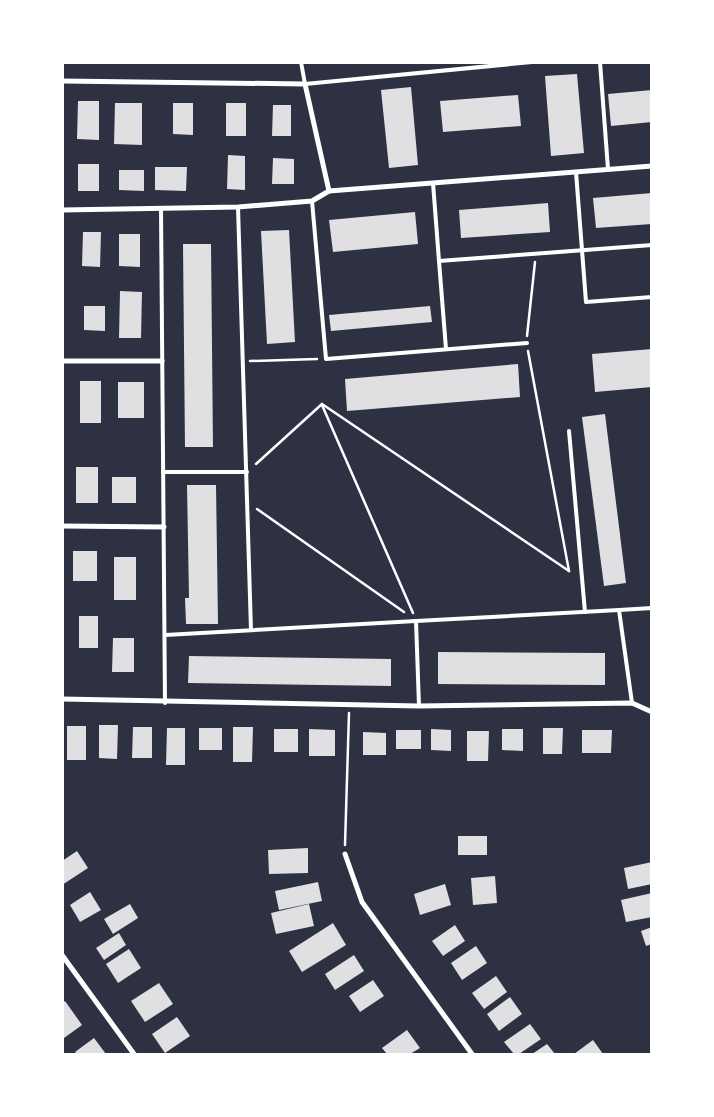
<svg xmlns="http://www.w3.org/2000/svg" width="714" height="1117" font-family="Montserrat,sans-serif">
<style>
.building{fill:#e0e0e3}
.lines{fill:none;stroke-linecap:round;stroke-linejoin:round}
.path{stroke:#fff;stroke-width:2.5}
.service{stroke:#fff;stroke-width:4}
.minor{stroke:#fff;stroke-width:5}
</style>
<rect width="100%" height="100%" fill="#2d3142"/>
<g class="building">
<polygon points="577,74 584,153 551,156 545,76"/>
<polygon points="411,87 418,165 389,168 381,90"/>
<polygon points="652,90 652,122 611,126 608,94"/>
<polygon points="518,95 521,126 443,132 440,101"/>
<polygon points="78,101 99,101 99,140 77,139"/>
<polygon points="115,103 142,103 142,145 114,144"/>
<polygon points="173,103 193,103 193,135 173,134"/>
<rect x="226" y="103" width="20" height="33"/>
<polygon points="273,105 291,105 291,136 272,136"/>
<polygon points="228,155 245,156 245,190 227,189"/>
<polygon points="273,158 294,159 294,184 272,184"/>
<rect x="78" y="164" width="21" height="27"/>
<polygon points="155,167 187,167 186,191 155,190"/>
<polygon points="119,170 144,170 144,191 119,190"/>
<polygon points="652,193 652,224 596,228 593,198"/>
<polygon points="548,203 550,232 461,238 459,210"/>
<polygon points="415,212 418,244 333,252 329,220"/>
<polygon points="289,230 295,342 267,344 261,231"/>
<polygon points="83,232 101,232 100,267 82,266"/>
<polygon points="119,234 140,234 140,267 119,266"/>
<polygon points="183,244 211,244 213,447 185,447"/>
<polygon points="120,291 142,292 141,338 119,338"/>
<polygon points="84,306 105,306 105,331 84,330"/>
<polygon points="430,306 432,322 331,331 329,315"/>
<polygon points="652,349 652,387 595,392 592,354"/>
<polygon points="518,364 520,397 347,411 345,379"/>
<rect x="80" y="381" width="21" height="42"/>
<rect x="118" y="382" width="26" height="36"/>
<polygon points="605,414 626,583 604,586 582,417"/>
<rect x="76" y="467" width="22" height="36"/>
<rect x="112" y="477" width="24" height="26"/>
<polygon points="187,485 216,485 218,624 186,624 185,598 189,598"/>
<rect x="73" y="551" width="24" height="30"/>
<rect x="114" y="557" width="22" height="43"/>
<rect x="79" y="616" width="19" height="32"/>
<polygon points="113,638 134,638 134,672 112,672"/>
<polygon points="438,652 605,653 605,685 438,684"/>
<polygon points="189,656 391,659 391,686 188,683"/>
<polygon points="99,725 118,725 117,759 99,758"/>
<rect x="67" y="726" width="19" height="34"/>
<polygon points="133,727 152,727 152,758 132,758"/>
<polygon points="233,727 253,727 252,762 233,762"/>
<polygon points="167,728 185,728 185,765 166,765"/>
<rect x="199" y="728" width="23" height="22"/>
<polygon points="543,728 563,728 562,754 543,754"/>
<rect x="274" y="729" width="24" height="23"/>
<polygon points="309,729 335,730 335,756 309,756"/>
<polygon points="431,729 451,730 451,751 431,750"/>
<polygon points="502,729 523,729 523,751 502,750"/>
<rect x="396" y="730" width="25" height="19"/>
<polygon points="582,730 612,730 611,753 582,753"/>
<polygon points="467,731 489,731 488,761 467,761"/>
<polygon points="363,732 386,733 386,755 363,755"/>
<rect x="458" y="836" width="29" height="19"/>
<polygon points="308,848 308,873 269,874 268,850"/>
<polygon points="77,851 88,868 62,885 62,861"/>
<polygon points="652,862 652,884 628,889 624,868"/>
<polygon points="495,876 497,903 473,905 471,878"/>
<polygon points="318,882 322,901 279,910 275,891"/>
<polygon points="445,884 451,905 420,915 414,894"/>
<polygon points="90,892 101,910 80,922 70,905"/>
<polygon points="652,893 652,917 626,922 621,900"/>
<polygon points="130,904 138,918 113,934 104,919"/>
<polygon points="309,904 314,926 276,934 271,913"/>
<polygon points="333,923 346,945 302,972 289,951"/>
<polygon points="455,925 465,941 443,956 432,941"/>
<polygon points="652,927 652,944 646,946 641,931"/>
<polygon points="119,933 126,945 104,960 96,948"/>
<polygon points="476,946 487,963 462,980 451,963"/>
<polygon points="129,949 141,968 118,983 106,964"/>
<polygon points="354,955 364,971 335,990 325,974"/>
<polygon points="496,976 507,992 484,1009 472,993"/>
<polygon points="373,980 384,996 360,1012 349,996"/>
<polygon points="159,983 173,1004 145,1022 131,1001"/>
<polygon points="510,997 522,1014 499,1031 487,1014"/>
<polygon points="65,1001 82,1025 64,1038 62,1003"/>
<polygon points="177,1017 190,1036 165,1053 152,1034"/>
<polygon points="530,1024 541,1039 519,1054 514,1054 504,1042"/>
<polygon points="407,1030 420,1048 410,1054 387,1054 382,1048"/>
<polygon points="94,1038 106,1054 77,1054 75,1052"/>
<polygon points="593,1040 603,1054 574,1054"/>
<polygon points="547,1044 555,1054 532,1054"/>
</g>
<g class="lines">
<g class="path">
<polyline points="527,336 535,262"/>
<polyline points="528,351 569,571"/>
<polyline points="250,361 317,359"/>
<polyline points="322,404 569,571"/>
<polyline points="322,405 413,613"/>
<polyline points="256,464 322,404"/>
<polyline points="257,509 404,612"/>
<polyline points="345,845 349,713"/>
</g>
<g class="service">
<polyline points="301,62 305,84 532,62"/>
<polyline points="600,62 608,169"/>
<polyline points="576,172 586,302 652,297"/>
<polyline points="433,183 439,261"/>
<polyline points="312,201 326,359 527,343"/>
<polyline points="238,207 251,630"/>
<polyline points="161,208 165,703"/>
<polyline points="446,349 439,261 652,245"/>
<polyline points="569,431 585,612"/>
<polyline points="163,472 247,472"/>
<polyline points="165,635 416,621"/>
<polyline points="632,703 619,610 652,608"/>
<polyline points="419,706 416,621 619,610"/>
</g>
<g class="minor">
<polyline points="62,81 305,84 329,191"/>
<polyline points="62,210 238,207 312,201 329,191 652,166"/>
<polyline points="62,361 162,361"/>
<polyline points="62,526 164,527"/>
<polyline points="62,699 419,706 632,703 652,712"/>
<polyline points="345,854 362,902 472,1054"/>
<polyline points="62,955 134,1054"/>
</g>
</g>
<rect width="714" height="1117" fill="none" stroke="#ffffff" stroke-width="128"/>
</svg>
